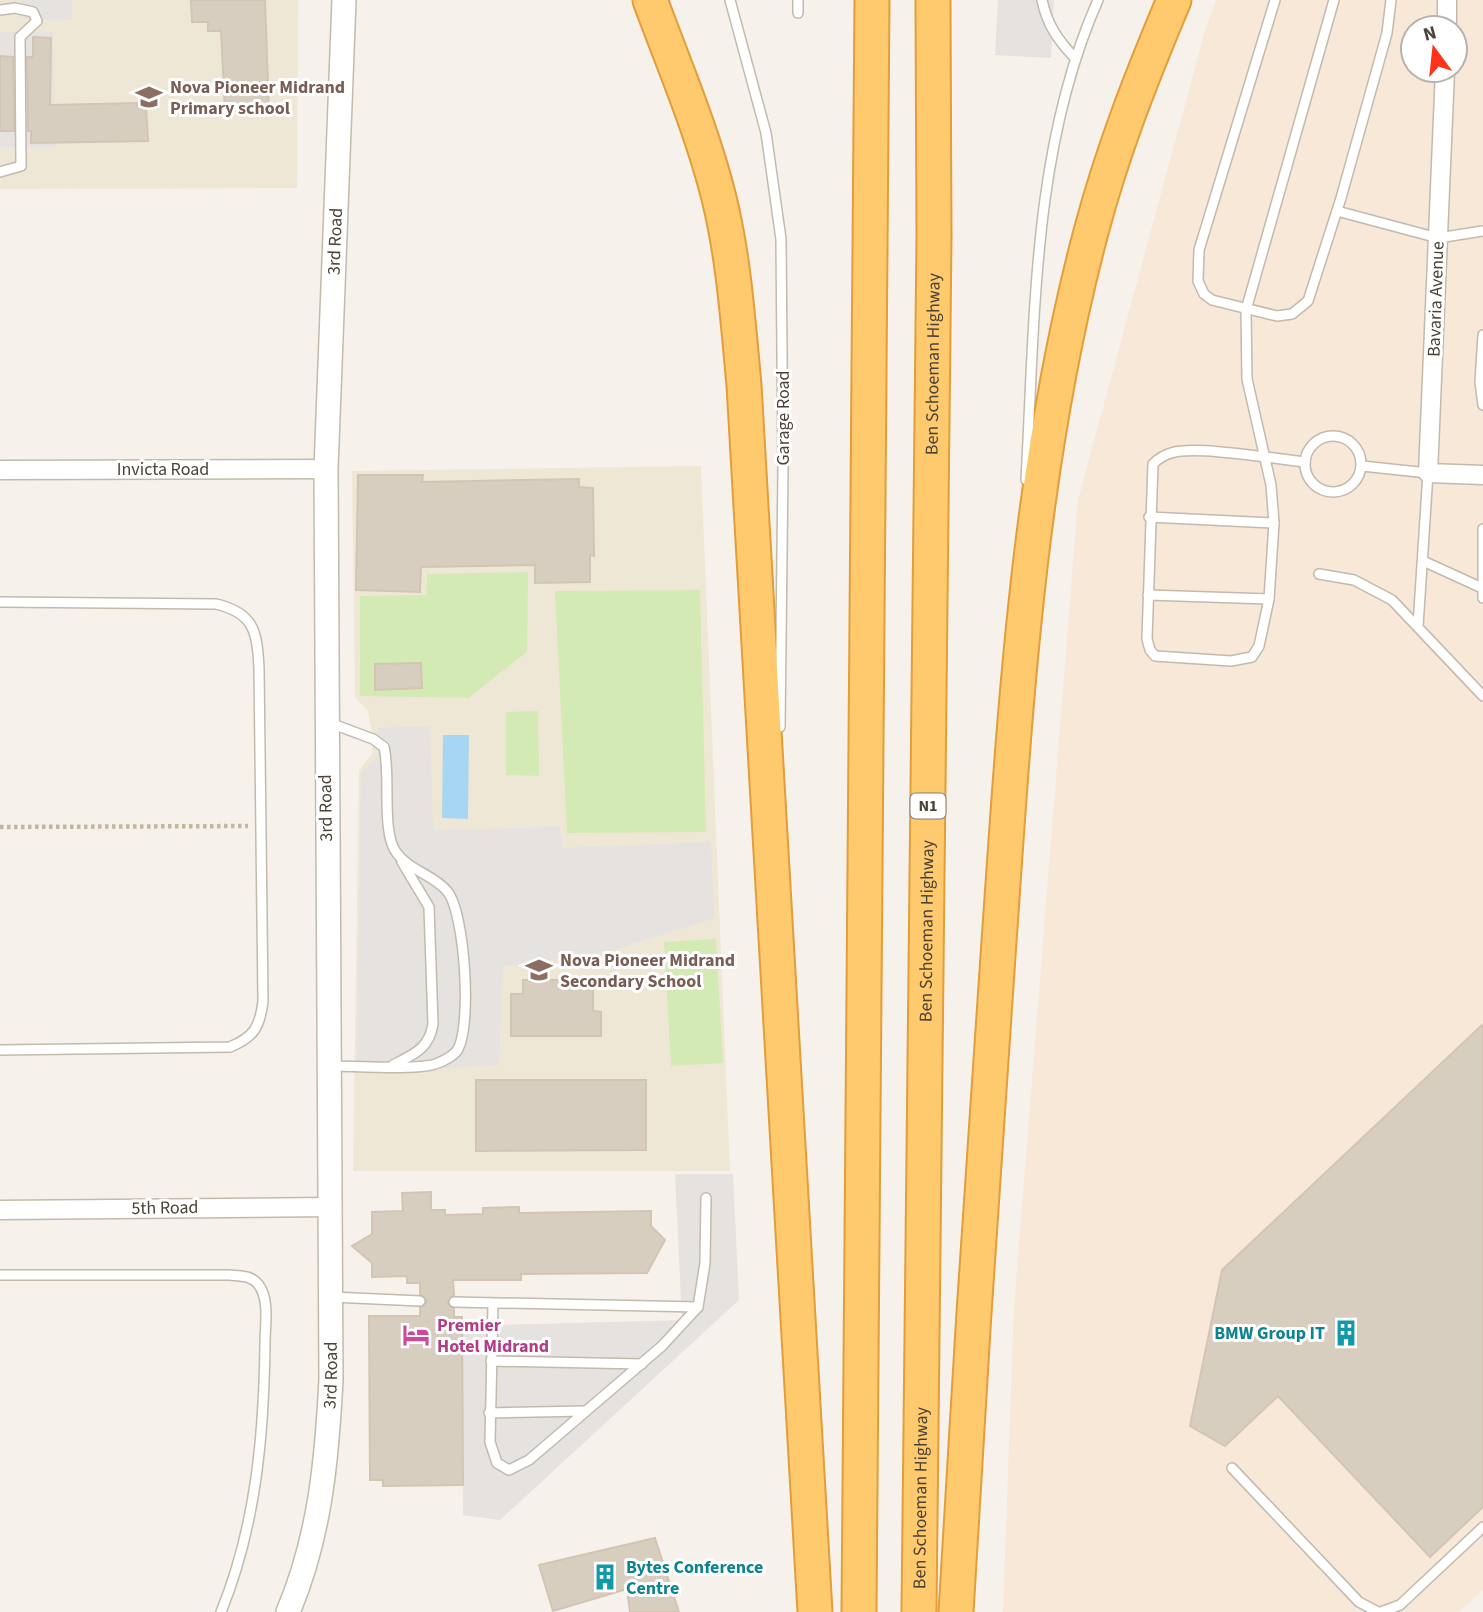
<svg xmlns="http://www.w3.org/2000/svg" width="1483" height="1612" font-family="'Source Sans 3',sans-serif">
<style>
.commercial{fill:#f7e8d7;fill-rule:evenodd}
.education{fill:#efe7d5}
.green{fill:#d4eab4}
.parking{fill:#e5e2df}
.water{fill:#a7d6f2}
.building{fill:#d8cec0;stroke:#d3c5b3;stroke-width:2}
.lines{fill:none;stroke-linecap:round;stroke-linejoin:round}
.service-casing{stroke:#c2baad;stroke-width:12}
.minor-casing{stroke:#c2baad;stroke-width:21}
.tertiary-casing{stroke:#c2baad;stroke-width:26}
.motorway-casing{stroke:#e19e3a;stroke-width:37}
.path{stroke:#c4b59e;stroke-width:4.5;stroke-dasharray:3.5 3.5;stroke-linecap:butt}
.service{stroke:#fff;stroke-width:9}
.minor{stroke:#fff;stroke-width:18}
.tertiary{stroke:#fff;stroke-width:23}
.motorway{stroke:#ffc96d;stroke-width:33}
.labels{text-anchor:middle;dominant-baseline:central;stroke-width:6;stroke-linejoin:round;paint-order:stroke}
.shield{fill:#fff;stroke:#817b74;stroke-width:2}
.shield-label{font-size:16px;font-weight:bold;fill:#4b4338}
.education-label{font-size:18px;font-weight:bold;fill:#785e54;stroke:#fff;text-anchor:start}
.street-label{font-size:18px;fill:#4b4338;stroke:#fff}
.hotel-label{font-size:18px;font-weight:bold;fill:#b23c85;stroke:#fff;text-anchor:start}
.culture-label{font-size:18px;font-weight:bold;fill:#0d838f;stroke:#fff;text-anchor:end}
</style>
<rect width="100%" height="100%" fill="#f6f2eb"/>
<path class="commercial" d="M1216 0H1483V1590L1459 1612H1003L1014 1307 1078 500 1205 31ZM1413 28H1455V70H1413Z"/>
<g class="education">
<polygon points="0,0 298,0 297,188 0,189"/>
<polygon points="701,466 730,1171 353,1171 359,770 372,754 373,739 368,711 355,697 352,471"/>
</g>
<g class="green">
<polygon points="528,572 527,652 468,698 360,696 360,596 426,595 427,574"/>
<polygon points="700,590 706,832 567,833 555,591"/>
<polygon points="538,711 539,776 506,775 506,712"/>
<polygon points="716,939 723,1063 671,1066 664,942"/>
</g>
<g class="parking">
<polygon points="20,0 72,0 72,20 18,18"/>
<polygon points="998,0 1054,0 1051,58 995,55"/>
<polygon points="0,32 53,32 55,147 0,147"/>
<polygon points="430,726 433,830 559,827 563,848 711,842 714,918 604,953 503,966 499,1065 357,1073 361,772 378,757 377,728"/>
<polygon points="675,1174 733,1174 739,1300 500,1520 463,1515 462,1326 682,1320"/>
</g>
<polygon class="water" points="443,735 469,735 468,819 442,818"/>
<g class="building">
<polygon points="191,0 265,0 269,111 225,111 221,31 208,31 208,22 192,22"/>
<polygon points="33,37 51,38 50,105 137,103 137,106 146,106 148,141 31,143 31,131 28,131 27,57 33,57"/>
<polygon points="0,56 13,57 14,131 0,131"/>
<polygon points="358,475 423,475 422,482 579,479 579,487 593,488 594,556 590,555 590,582 535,583 535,565 421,567 420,592 356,590"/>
<polygon points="421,663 422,688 375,690 375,664"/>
<polygon points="523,980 593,980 593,1011 601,1012 601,1036 511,1036 511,994 523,994"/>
<polygon points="1483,1024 1483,1507 1430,1557 1278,1396 1225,1446 1190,1426 1222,1270"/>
<polygon points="476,1080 646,1080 646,1150 476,1151"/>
<polygon points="431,1192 431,1210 445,1210 445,1215 483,1214 483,1208 519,1207 519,1213 651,1211 651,1226 665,1240 647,1273 521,1274 521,1280 453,1280 454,1295 447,1303 454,1309 454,1317 462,1317 463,1485 383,1486 383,1480 370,1480 369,1316 420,1316 420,1308 427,1301 420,1294 420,1283 407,1283 407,1276 372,1277 372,1263 352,1246 372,1234 372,1212 403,1211 402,1193"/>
<polygon points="655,1538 679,1612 630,1612 627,1589 553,1611 539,1565"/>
</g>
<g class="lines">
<g class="service-casing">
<g id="service">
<polyline points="730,0 766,133 781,239 783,467 780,727"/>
<path d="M1042 0C1047 24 1057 39 1074 57"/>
<polyline points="1275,0 1199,250 1198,281 1204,294 1212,300 1277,316 1292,314 1308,301 1341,198 1387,33 1391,0"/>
<polyline points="0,10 15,8 33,12 37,21 20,37 21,166 0,172"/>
<polyline points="798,13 798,0"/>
<polyline points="1337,211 1438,238 1483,231"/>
<polyline points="1483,335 1480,382 1483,405"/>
<circle cx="1333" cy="464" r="28"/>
<path d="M1305 462C1275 459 1196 445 1171 453 1164 455 1158 459 1153 464L1147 639 1150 650 1155 656 1231 661 1252 657 1259 646 1269 599 1274 523 1271 485 1247 379 1246 310 1334 0"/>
<polyline points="1362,466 1428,473 1418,626"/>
<path d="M1026 480C1035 320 1032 149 1098 0"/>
<polyline points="1149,517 1274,523"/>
<polyline points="1483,529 1483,598"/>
<polyline points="1423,561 1482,588"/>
<polyline points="1319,574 1354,580 1392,600 1483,696"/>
<polyline points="1148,595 1269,599"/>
<path d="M0 602 216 604C254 613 257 631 259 668L263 1001C260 1027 254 1037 230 1047L0 1050"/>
<path d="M330 723 373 739 384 747C391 775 381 831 396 852 408 870 434 875 447 891 465 911 473 1032 456 1052 452 1056 443 1061 438 1063 422 1071 353 1066 331 1066"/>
<path d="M393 1065C414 1054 429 1049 433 1024L429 907 402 862"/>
<path d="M0 1275H229C239 1276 251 1275 258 1284 270 1299 265 1325 265 1342 264 1435 256 1526 221 1612"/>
<polyline points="332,1297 420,1301"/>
<polyline points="454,1302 698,1307 705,1263 706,1198"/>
<polyline points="493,1304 490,1442 497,1463 509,1470 529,1460 662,1346 698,1307"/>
<polyline points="491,1361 642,1364"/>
<polyline points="489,1413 586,1411"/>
<polyline points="1232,1468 1359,1602 1378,1612"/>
<polyline points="1381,1612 1400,1605 1483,1527"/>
</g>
</g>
<g class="minor-casing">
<g id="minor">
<polyline points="1447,28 1447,0"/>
<polyline points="1445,70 1428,473 1483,475"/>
<polyline points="0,470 326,469"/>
<polyline points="0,1210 330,1207"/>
</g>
</g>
<g class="tertiary-casing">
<g id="tertiary">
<path id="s1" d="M288 1612C320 1537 327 1459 331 1379L326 469 344 0"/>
</g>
</g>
<g class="motorway-casing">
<g id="motorway">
<path d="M650 0C674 65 702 130 719 198 734 259 738 322 744 385L815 1612"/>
<polyline points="859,1612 872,0"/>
<path id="s2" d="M919 1612 934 237 933 0"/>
<path d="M956 1612C968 1393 983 1175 998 956 1015 713 1028 468 1091 232 1112 152 1142 76 1174 0"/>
</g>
</g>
<polyline class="path" points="0,827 248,826"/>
<use href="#service" class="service"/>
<use href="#minor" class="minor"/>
<use href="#tertiary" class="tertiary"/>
<use href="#motorway" class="motorway"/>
</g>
<defs>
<g id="school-bare" transform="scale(2.1)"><path d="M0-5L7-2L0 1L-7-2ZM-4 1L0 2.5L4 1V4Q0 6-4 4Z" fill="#8d6e63" stroke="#fff" stroke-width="2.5" paint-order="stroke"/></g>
<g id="building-bare" transform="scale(2.1)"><path d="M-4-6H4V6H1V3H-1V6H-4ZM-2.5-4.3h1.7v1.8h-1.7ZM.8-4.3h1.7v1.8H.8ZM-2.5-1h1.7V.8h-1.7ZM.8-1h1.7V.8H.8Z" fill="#0f9aa8" stroke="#fff" stroke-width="2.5" paint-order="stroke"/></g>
<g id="hotel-bare" transform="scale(2.1)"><path d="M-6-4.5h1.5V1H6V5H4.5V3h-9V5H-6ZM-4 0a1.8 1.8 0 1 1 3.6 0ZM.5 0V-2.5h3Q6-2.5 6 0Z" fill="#d1479c" stroke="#fff" stroke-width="2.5" paint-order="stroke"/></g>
</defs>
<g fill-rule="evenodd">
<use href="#school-bare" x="149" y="97"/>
<use href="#school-bare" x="539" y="970"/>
<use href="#building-bare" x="1346" y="1333"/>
<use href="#hotel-bare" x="416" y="1335"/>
<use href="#building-bare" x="605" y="1577"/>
</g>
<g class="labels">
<rect class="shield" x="910.5" y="793.5" width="35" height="25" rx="5"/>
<g class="shield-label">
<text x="928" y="806">N1</text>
</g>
<g class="education-label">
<text x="170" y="87">Nova Pioneer Midrand<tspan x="170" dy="21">Primary school</tspan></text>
<text x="560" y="960">Nova Pioneer Midrand<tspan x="560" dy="21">Secondary School</tspan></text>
</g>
<g class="street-label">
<text stroke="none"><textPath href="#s1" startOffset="1376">3rd Road</textPath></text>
<text transform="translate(1436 299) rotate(-88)">Bavaria Avenue</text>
<text stroke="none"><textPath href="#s2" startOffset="1248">Ben Schoeman Highway</textPath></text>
<text transform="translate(783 418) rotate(-90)">Garage Road</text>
<text x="163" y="469">Invicta Road</text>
<text transform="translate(326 808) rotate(-91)">3rd Road</text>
<text stroke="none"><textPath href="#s2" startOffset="681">Ben Schoeman Highway</textPath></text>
<text transform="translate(165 1208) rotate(-1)">5th Road</text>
<text stroke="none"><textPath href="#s1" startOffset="242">3rd Road</textPath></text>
<text stroke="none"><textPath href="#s2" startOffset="114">Ben Schoeman Highway</textPath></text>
</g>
<g class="hotel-label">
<text x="437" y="1325">Premier<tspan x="437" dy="21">Hotel Midrand</tspan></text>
</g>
<g class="culture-label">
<text x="1325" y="1333">BMW Group IT</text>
<text x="626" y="1567" text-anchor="start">Bytes Conference<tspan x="626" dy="21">Centre</tspan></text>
</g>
</g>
<g transform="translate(1434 49) rotate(345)"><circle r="33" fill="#ffffff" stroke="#b7b4af" stroke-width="2"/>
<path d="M0-5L12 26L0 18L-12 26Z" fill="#fe341a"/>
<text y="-10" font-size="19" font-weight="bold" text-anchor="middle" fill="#4b4338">N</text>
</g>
</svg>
